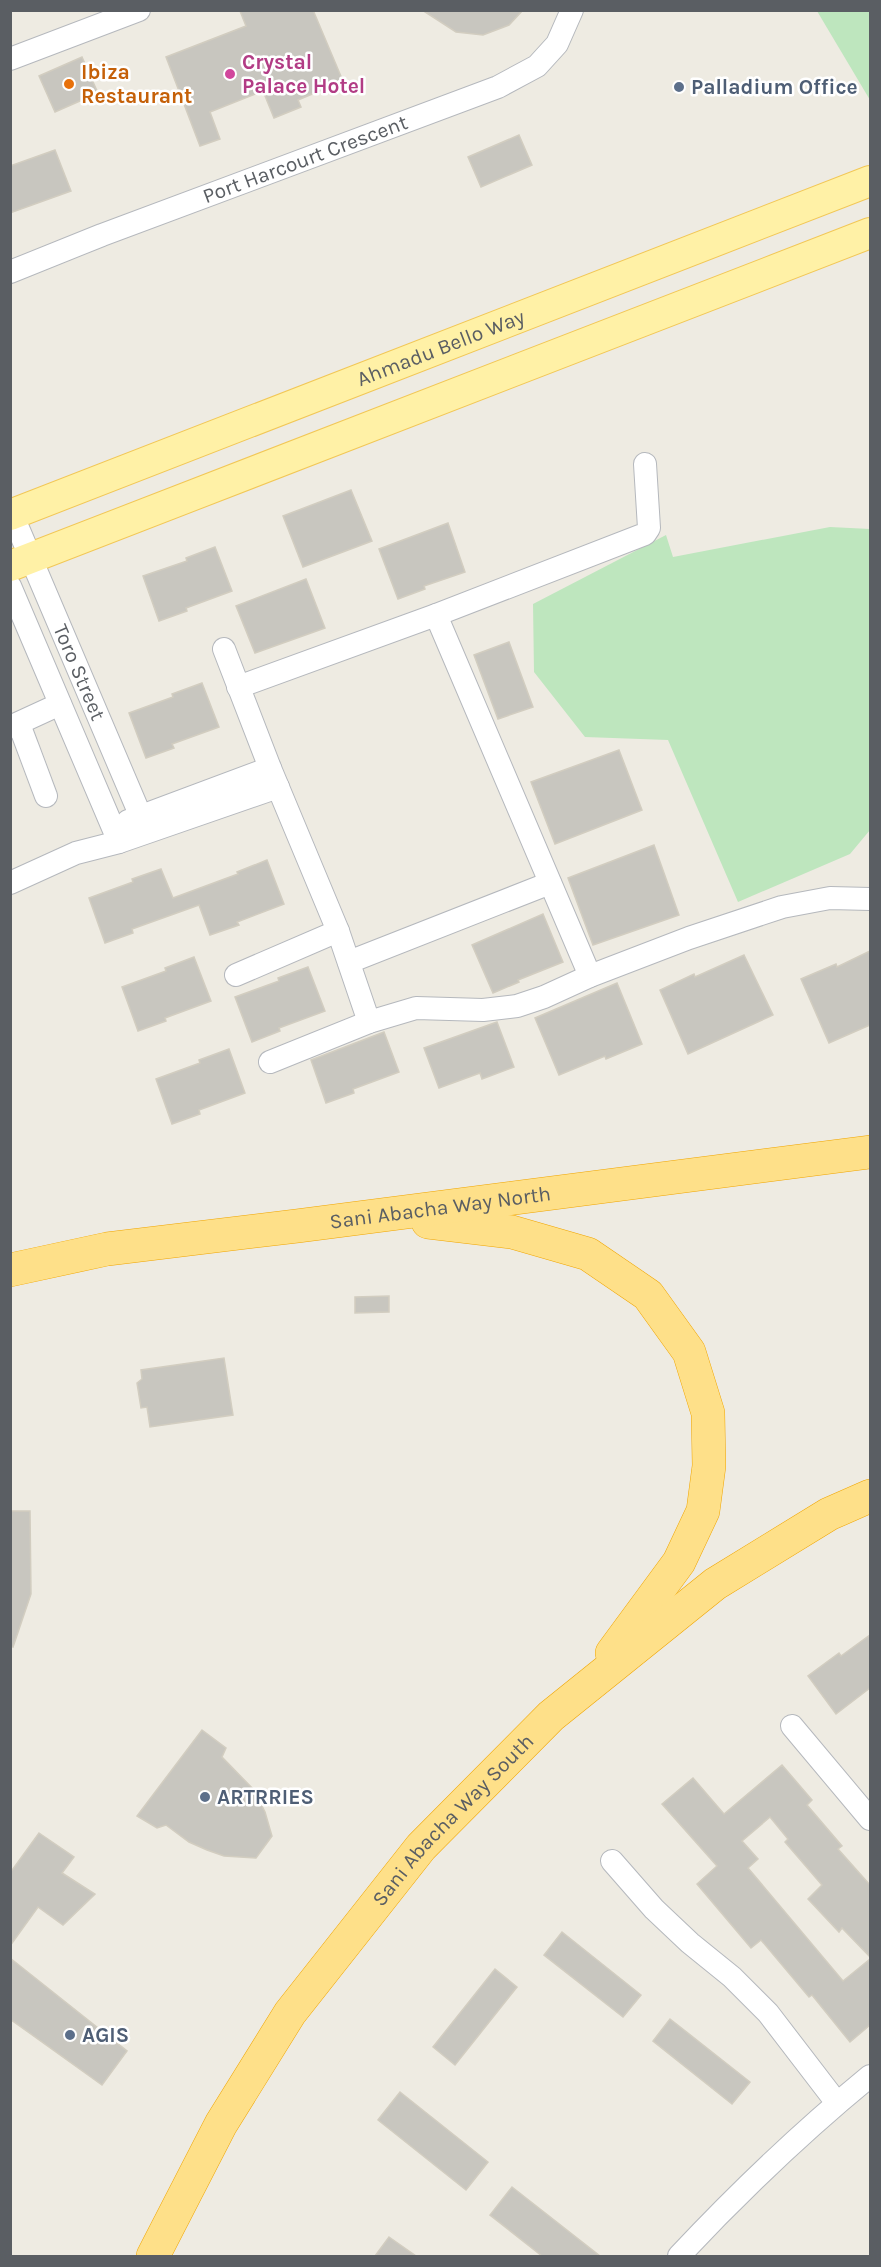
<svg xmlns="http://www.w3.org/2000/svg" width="881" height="2267" font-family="Karla,sans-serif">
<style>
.green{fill:#bee6be}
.building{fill:#c8c6bf;stroke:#d2cdc0;stroke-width:1.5}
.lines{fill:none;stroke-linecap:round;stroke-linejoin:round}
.minor-casing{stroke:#b5b8bd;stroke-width:24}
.major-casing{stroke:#f2c756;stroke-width:32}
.highway-casing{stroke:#f0a500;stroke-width:34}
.minor{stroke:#fff;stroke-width:22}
.major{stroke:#fff1a6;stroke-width:30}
.highway{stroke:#fee089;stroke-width:33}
.hotel-dot{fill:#d1479c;stroke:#fff;stroke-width:2}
.food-dot{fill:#e8710a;stroke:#fff;stroke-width:2}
.service-dot{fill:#5c6f8a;stroke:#fff;stroke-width:2}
.labels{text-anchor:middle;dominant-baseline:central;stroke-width:5;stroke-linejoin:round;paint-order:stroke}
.hotel-label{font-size:21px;font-weight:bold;fill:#b23c85;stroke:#fff;text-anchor:start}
.food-label{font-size:21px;font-weight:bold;fill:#c56008;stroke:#fff;text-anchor:start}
.service-label{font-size:21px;font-weight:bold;fill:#4e5e75;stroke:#fff;text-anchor:start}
.street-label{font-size:21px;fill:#5a5e63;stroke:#fff}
</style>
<rect width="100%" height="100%" fill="#eeebe2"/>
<g class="green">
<polygon points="817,11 870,11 870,100"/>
<polygon points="830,527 870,529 870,830 850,854 738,902 668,740 585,737 534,672 533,604 666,535 673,557"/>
</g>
<g class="building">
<polygon points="313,10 343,81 298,100 301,107 274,118 263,91 210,112 220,139 200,146 166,57 246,26 240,11"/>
<polygon points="422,10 523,10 509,25 483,35 456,32"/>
<polygon points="82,57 98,93 55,112 39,76"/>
<polygon points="519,135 532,165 481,187 468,157"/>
<polygon points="55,150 71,191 10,213 10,166"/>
<polygon points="351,490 372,541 303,567 283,516"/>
<polygon points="448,523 465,572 424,586 425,589 398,599 379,549"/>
<polygon points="215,547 232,591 186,608 187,611 159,621 143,576 187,561 186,558"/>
<polygon points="306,579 325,628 255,653 236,606"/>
<polygon points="509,642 533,707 498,719 474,655"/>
<polygon points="202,683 219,727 172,744 174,748 146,758 129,713 173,697 172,694"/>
<polygon points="619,750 642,810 555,844 531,782"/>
<polygon points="654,845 679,915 593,945 568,878"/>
<polygon points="267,860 284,904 237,922 239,925 210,935 199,905 132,929 133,933 105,943 89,898 133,882 132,879 161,869 173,898 238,874 237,872"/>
<polygon points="543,914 563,962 518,980 519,982 493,993 472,945"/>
<polygon points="870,951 870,1025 829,1043 801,979 836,964 837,967"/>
<polygon points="744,955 773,1015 688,1054 660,990 694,974 695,977"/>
<polygon points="194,957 211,1001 165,1018 166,1021 138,1031 122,987 166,971 165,968"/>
<polygon points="308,967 325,1011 279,1028 280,1031 252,1042 235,997 279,981 278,978"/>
<polygon points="617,983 642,1044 606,1059 605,1056 559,1075 535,1018"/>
<polygon points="497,1022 514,1067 482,1079 480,1073 439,1088 424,1048"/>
<polygon points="384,1032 399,1072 353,1089 354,1093 326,1103 311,1060"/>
<polygon points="229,1049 245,1093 199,1110 200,1114 172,1124 156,1079 200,1063 199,1060"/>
<polygon points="389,1296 389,1312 355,1313 355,1297"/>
<polygon points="224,1358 233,1415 150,1427 147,1407 141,1408 137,1383 142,1379 141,1370"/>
<polygon points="10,1511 30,1511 31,1594 13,1647 10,1646"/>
<polygon points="870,1635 870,1688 836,1714 808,1676 839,1653 841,1656"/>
<polygon points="202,1730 226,1748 222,1757 254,1790 265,1812 272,1836 256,1858 224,1856 207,1850 189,1842 166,1825 157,1828 137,1816"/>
<polygon points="782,1765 812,1800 807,1805 842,1846 838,1849 870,1885 870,1957 842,1928 839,1932 808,1899 822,1885 785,1842 788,1839 770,1817 742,1841 758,1859 748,1868 843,1981 870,1959 870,2025 850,2042 812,1995 809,1997 761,1940 751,1948 697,1884 717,1866 662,1804 693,1778 724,1814"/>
<polygon points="39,1833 74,1857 62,1873 95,1894 63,1925 38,1907 10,1946 10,1873"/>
<polygon points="562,1932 641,1995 623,2017 544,1955"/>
<polygon points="10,1958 127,2051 102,2085 10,2019"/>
<polygon points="495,1969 517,1987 455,2065 433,2047"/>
<polygon points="670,2019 750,2082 732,2104 653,2041"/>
<polygon points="400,2092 488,2162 466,2190 378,2120"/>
<polygon points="512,2187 600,2256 542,2256 490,2215"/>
<polygon points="389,2237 416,2256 375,2256"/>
</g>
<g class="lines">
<g class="minor-casing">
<g id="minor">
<polyline points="10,59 139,10"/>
<path id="s1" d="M10 272 102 235 498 87 537 66 557 44 572 10"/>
<path id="s2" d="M12 514 147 831"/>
<polyline points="10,586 119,842"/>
<polyline points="436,615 590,976"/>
<polyline points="224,649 270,768 338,931 369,1022"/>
<polyline points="238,687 436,615 645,534 649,528 645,464"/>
<polyline points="19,724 46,796"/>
<polyline points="10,727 60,704"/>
<polyline points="128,821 270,768"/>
<polyline points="10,883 76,853 119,842 278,787"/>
<polyline points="349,962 550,883"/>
<polyline points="236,975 338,931"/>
<polyline points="270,1062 369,1022 416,1008 483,1010 517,1006 544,997 590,976 689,938 782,907 830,898 870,899"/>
<polyline points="792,1726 870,1819"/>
<polyline points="612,1861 654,1909 690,1943 732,1977 768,2013 837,2103"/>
<path d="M679 2256C738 2193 803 2131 870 2076"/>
</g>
</g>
<g class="major-casing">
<g id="major">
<path id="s3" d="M10 515 870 181"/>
<polyline points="10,566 870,233"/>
</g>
</g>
<g class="highway-casing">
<g id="highway">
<polyline points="428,1222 512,1232 588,1254 648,1295 689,1352 708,1413 709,1466 703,1511 679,1562 612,1653"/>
<path id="s4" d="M10 1270 107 1249 297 1226 870 1152"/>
<path id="s5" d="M153 2256 221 2124 290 2013 421 1847 551 1716 715 1584 829 1514 870 1496"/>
</g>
</g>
<use href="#minor" class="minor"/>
<use href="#major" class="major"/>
<use href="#highway" class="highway"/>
</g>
<circle class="hotel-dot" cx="230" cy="74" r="6"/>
<circle class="food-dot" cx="69" cy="84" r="6"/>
<g class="service-dot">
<circle cx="679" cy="87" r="6"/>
<circle cx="205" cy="1797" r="6"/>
<circle cx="70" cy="2035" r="6"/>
</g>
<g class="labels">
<g class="hotel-label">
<text x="242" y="62">Crystal<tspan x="242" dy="24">Palace Hotel</tspan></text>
</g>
<g class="food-label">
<text x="81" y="72">Ibiza<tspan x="81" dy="24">Restaurant</tspan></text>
</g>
<g class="service-label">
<text x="691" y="87">Palladium Office</text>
<text x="217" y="1797">ARTRRIES</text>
<text x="82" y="2035">AGIS</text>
</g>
<g class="street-label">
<text stroke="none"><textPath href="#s1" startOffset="316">Port Harcourt Crescent</textPath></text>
<text stroke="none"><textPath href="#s3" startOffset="462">Ahmadu Bello Way</textPath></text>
<text stroke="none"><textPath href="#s2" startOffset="172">Toro Street</textPath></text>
<text stroke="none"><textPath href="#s4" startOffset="435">Sani Abacha Way North</textPath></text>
<text stroke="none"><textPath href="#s5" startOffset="532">Sani Abacha Way South</textPath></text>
</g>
</g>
<rect width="881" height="2267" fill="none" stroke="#5a5e63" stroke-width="24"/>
</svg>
